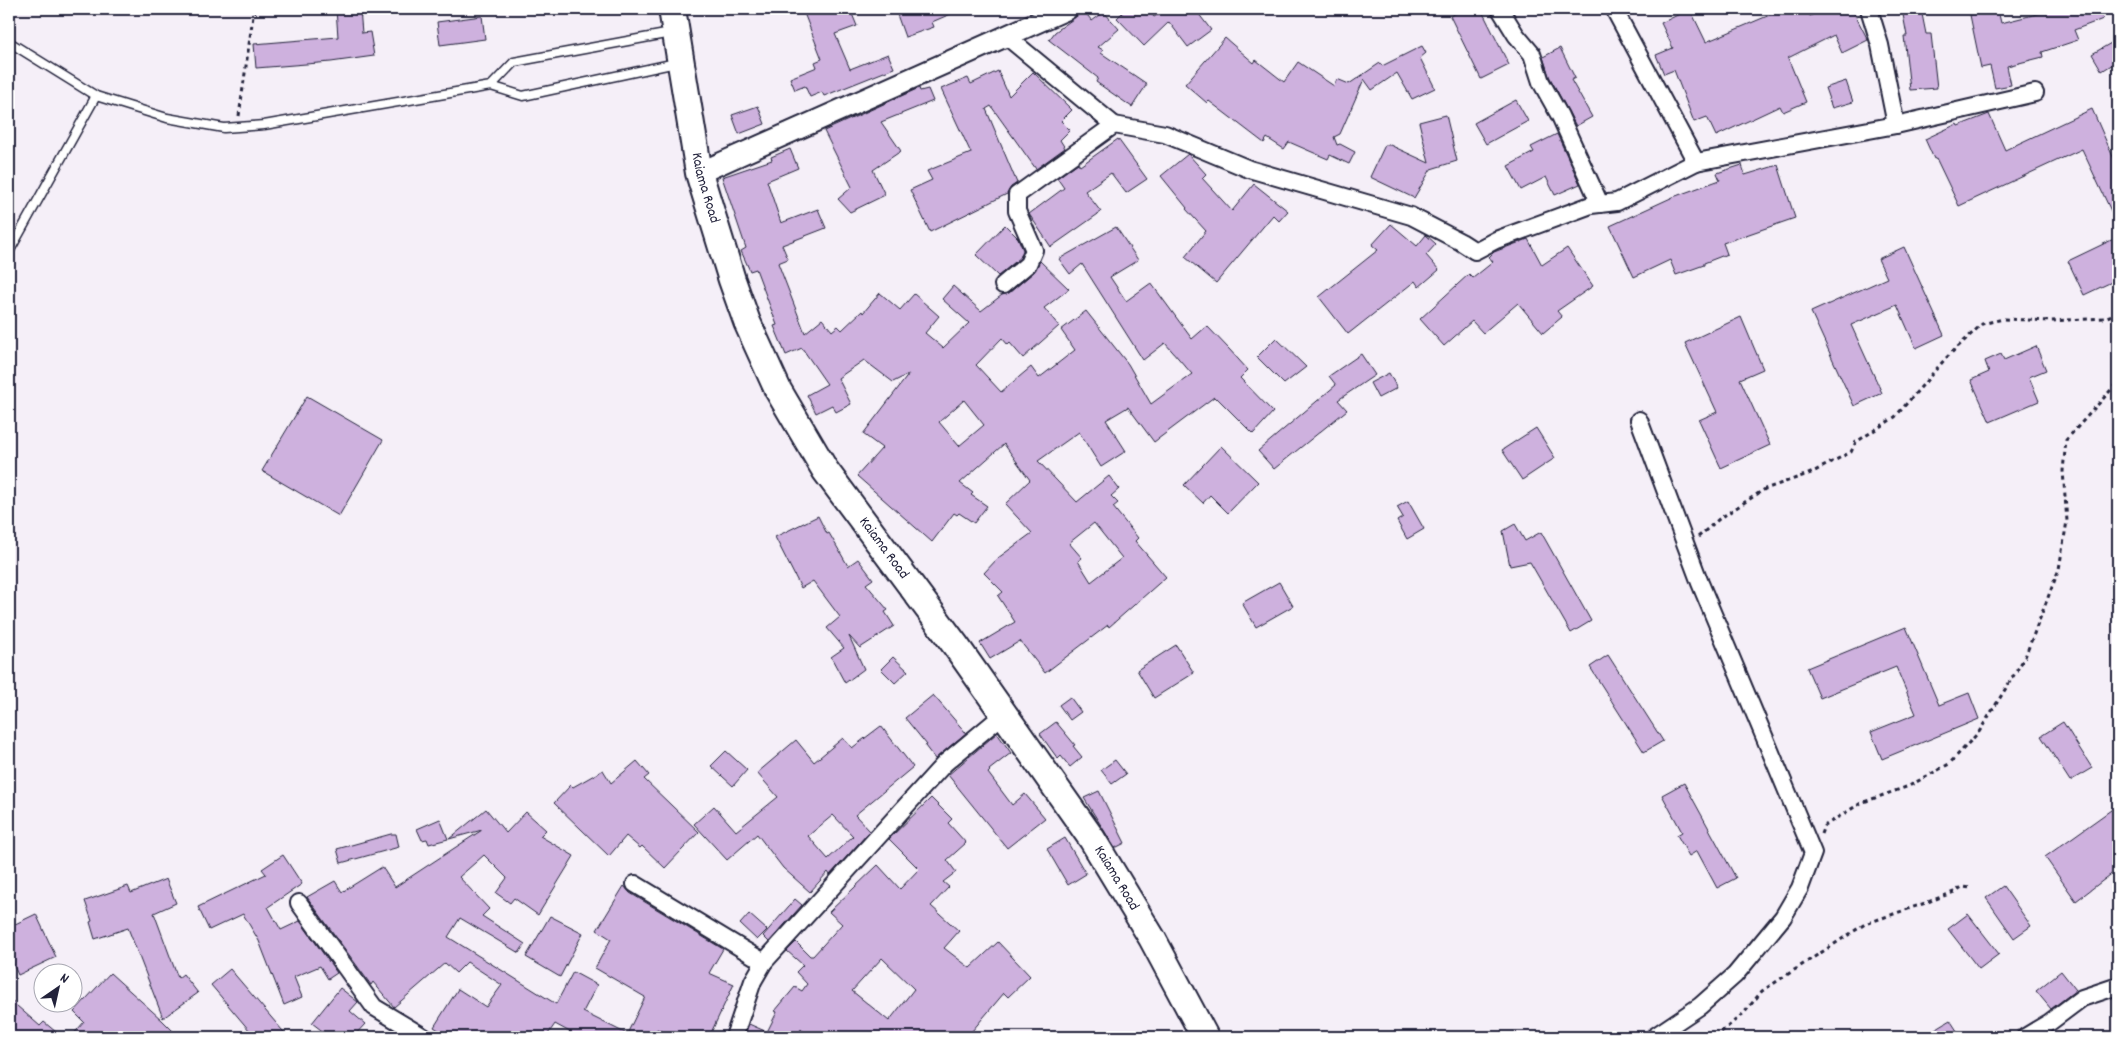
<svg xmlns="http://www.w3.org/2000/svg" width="2127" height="1046" font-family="Dekko,sans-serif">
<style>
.building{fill:#ceb1de;stroke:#22223b;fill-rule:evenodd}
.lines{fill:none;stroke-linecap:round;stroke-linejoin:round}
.service-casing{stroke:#22223b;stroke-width:11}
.minor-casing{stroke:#22223b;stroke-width:20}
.tertiary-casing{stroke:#22223b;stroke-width:24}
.trunk-casing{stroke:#22223b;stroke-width:30}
.path{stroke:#22223b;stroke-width:3;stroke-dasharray:4 4;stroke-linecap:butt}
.service{stroke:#fff;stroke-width:8}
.minor{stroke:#fff;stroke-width:16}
.tertiary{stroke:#fff;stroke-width:20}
.trunk{stroke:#fff;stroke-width:26}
.labels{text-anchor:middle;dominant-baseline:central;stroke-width:4;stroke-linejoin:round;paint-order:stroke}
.street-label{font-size:15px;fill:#22223b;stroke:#fff}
</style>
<rect width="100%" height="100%" fill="#f5eff8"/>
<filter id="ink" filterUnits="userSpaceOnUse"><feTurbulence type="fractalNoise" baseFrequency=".02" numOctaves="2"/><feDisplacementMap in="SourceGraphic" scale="10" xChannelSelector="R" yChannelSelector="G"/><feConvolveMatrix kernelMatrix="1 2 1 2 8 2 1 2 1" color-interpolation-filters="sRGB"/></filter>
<g filter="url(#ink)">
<g class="building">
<polygon points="336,9 360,9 362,33 370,32 374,56 331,62 256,68 254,44 338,37"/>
<polygon points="814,9 850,9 857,26 835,34 850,69 888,54 894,68 824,96 822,92 810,97 805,86 795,90 790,78 817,67 815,62 822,59 804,13"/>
<polygon points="895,9 962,9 932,22 934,27 905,37"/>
<polygon points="1126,9 1146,9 1154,17 1162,12 1160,9 1195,9 1211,30 1188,47 1169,22 1144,46 1117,18"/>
<polygon points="1464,9 1481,9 1509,65 1481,79 1450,16"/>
<polygon points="1690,9 1706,42 1784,9 1806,9 1810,16 1823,9 1852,9 1868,40 1842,53 1834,35 1788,58 1806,102 1783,112 1780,106 1716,136 1707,117 1694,122 1674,70 1664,74 1656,55 1673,48 1661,23"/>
<polygon points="1902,9 1921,9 1926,34 1931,34 1937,88 1910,90 1904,36 1907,36"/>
<polygon points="2040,9 2099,9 2103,19 2074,30 2078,40 2042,52 2043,57 2007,66 2011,85 1995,88 1990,66 1981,68 1970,15 1998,10 2001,23 2041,13"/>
<polygon points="1084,11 1092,21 1104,12 1119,29 1098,47 1103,50 1101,53 1147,84 1132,107 1096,82 1098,78 1049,40 1055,32"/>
<polygon points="482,16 485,39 440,45 437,22"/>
<polygon points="1225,38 1254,63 1256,60 1284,82 1298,62 1334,86 1337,79 1349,84 1380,63 1382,66 1422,46 1426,53 1420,58 1435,88 1412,99 1397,73 1372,90 1364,79 1340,134 1334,137 1337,145 1340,144 1355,152 1349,164 1330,155 1328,159 1289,142 1284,149 1267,138 1264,143 1209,101 1207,103 1185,84"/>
<polygon points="2118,39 2118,61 2102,71 2092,54"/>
<polygon points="1560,48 1575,78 1571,80 1592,117 1576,126 1549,76 1543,57"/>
<polygon points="998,71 1009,96 1033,72 1072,110 1061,121 1070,130 1060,140 1065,148 1036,169 991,106 986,109 1017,183 1011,187 1007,194 930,232 910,190 932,180 927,171 971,153 941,89 968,78 971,84"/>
<polygon points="1846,81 1853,102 1832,108 1825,88"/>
<polygon points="919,88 920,91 928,89 933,101 881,122 901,151 873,170 885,195 850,212 838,199 852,187 824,131"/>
<polygon points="1516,100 1528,121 1486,144 1474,123"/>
<polygon points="758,106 765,124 739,134 732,115"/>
<polygon points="2092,109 2118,168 2118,226 2082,149 1959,206 1936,158 1934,159 1925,139 1957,124 1958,126 1989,114 2005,150"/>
<polygon points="1446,115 1457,161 1431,169 1414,198 1370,177 1385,145 1390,145 1429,163 1419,122"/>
<polygon points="1557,134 1580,184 1555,195 1546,177 1521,190 1508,166 1534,152 1531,147"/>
<polygon points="1118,139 1147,179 1126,193 1111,173 1085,191 1101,212 1051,247 1029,214 1064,188 1057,178 1078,163 1080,166"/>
<path d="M790 149 798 168 767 181 781 223 818 209 826 228 782 245 788 259 778 263 805 333 822 319 832 331 838 326 842 330 862 311 863 313 880 293 900 310 914 294 939 316 925 333 943 348 969 323 942 299 953 286 981 311 1002 295 1009 293 1034 272 1040 261 1069 289 1044 308 1059 326 1023 358 1010 343 1008 345 1002 338 976 365 1001 392 1031 367 1039 378 1075 350 1061 330 1086 311 1128 364 1151 404 1192 374 1165 343 1143 360 1082 264 1070 274 1059 259 1116 227 1138 260 1110 277 1126 301 1151 283 1192 339 1207 326 1229 349 1248 370 1240 378 1273 412 1253 434 1217 398 1216 399 1214 397 1154 442 1128 407 1106 420 1126 451 1101 467 1079 432 1038 461 1077 502 1109 476 1119 489 1111 496 1118 503 1113 507 1138 538 1135 541 1166 577 1109 627 1108 625 1045 673 1020 641 990 659 980 643 1015 622 998 596 1003 592 984 573 998 558 1032 533 1005 504 1030 480 1004 444 960 483 973 493 971 495 987 506 974 523 959 513 957 515 954 513 932 542 857 476 882 448 863 434 909 374 893 382 864 360 838 378 851 404 836 412 832 405 816 413 807 395 827 384 802 348 786 355 774 326 777 325 756 269 750 271 741 251 746 248 722 177 772 160 771 157ZM964 400 984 425 959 446 939 422ZM1094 523 1122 558 1091 582 1078 561 1082 558 1069 543Z"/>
<polygon points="1188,154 1206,174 1202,178 1232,211 1254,184 1288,211 1279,221 1273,215 1216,283 1185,257 1206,231 1186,209 1187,208 1161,176"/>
<polygon points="1742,165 1745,175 1778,165 1795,218 1723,243 1727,254 1704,263 1704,265 1676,275 1670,260 1634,277 1610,226 1673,197 1720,180 1717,173"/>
<polygon points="1391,224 1417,246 1426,235 1436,244 1426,255 1439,270 1419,287 1415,281 1348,334 1319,297 1378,250 1372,245"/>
<polygon points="1005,225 1018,238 1023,250 1020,258 998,276 976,255"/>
<polygon points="2118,237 2118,279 2084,295 2068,261"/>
<polygon points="1528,239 1542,265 1567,248 1593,286 1557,311 1562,317 1543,333 1518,303 1483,333 1472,321 1444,346 1420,319 1469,274 1473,278 1493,262 1489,257 1494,252"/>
<polygon points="1904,247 1944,335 1916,348 1897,305 1851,325 1882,393 1854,406 1811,312 1887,278 1878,259"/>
<polygon points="1741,317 1763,369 1740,379 1770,445 1721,468 1699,420 1717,412 1685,343"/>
<polygon points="1276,338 1306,367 1284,384 1257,357"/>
<polygon points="2036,346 2046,370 2029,377 2039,401 1990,422 1971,380 1989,372 1985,361 2001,354 2004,360"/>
<polygon points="1361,354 1375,375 1338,400 1347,410 1274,469 1258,451 1336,385 1329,376"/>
<polygon points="1389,373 1397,388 1378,398 1370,383"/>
<polygon points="307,396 383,440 339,516 262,471"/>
<polygon points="1536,428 1555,458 1522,480 1502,450"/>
<polygon points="1221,446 1258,482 1228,513 1210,495 1203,503 1184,485"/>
<polygon points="1408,501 1424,529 1407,539 1397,521 1403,517 1397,507"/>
<polygon points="818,516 827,534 829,533 848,566 858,559 873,579 866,584 888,610 885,612 894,626 860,648 849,636 864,669 845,683 831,657 844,648 827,628 840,617 813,581 801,588 775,537"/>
<polygon points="1515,524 1525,541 1541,532 1591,621 1571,633 1530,562 1510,566 1503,531"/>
<polygon points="1279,582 1293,606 1256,627 1242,603"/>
<polygon points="1906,627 1939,705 1969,693 1979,719 1882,759 1871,732 1916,714 1896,667 1820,698 1807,668"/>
<polygon points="1176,645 1194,673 1154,698 1137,670"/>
<polygon points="1608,655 1663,741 1644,752 1590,667"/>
<polygon points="893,657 908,671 895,683 881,669"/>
<polygon points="933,695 966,733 935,759 925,746 927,745 905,718"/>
<polygon points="1070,697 1081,712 1070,720 1059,705"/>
<polygon points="1056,722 1075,745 1073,746 1082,757 1070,767 1061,756 1058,759 1040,734"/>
<polygon points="2063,722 2092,768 2070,781 2041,736"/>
<path d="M881 726 913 767 855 815 870 831 830 875 828 872 810 892 783 868 757 834 727 860 694 824 714 806 736 831 778 797 757 773 796 740 814 762 843 738 852 748ZM833 815 853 836 828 859 808 836Z"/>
<polygon points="997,733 1011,753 989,770 990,771 988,773 1012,805 1025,794 1045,818 1007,848 948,775"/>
<polygon points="726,751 747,770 733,786 711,766"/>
<polygon points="1115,760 1126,774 1112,784 1101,770"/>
<polygon points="637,761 649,775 644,779 699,832 665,868 642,846 640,848 626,836 609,856 554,803 571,785 573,787 603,770 611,783"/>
<polygon points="1684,783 1736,878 1717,888 1697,851 1689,856 1677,835 1682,832 1662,795"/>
<polygon points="1099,791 1125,843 1115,848 1084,798"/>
<path d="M931 798 952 819 948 823 966 843 947 860 956 872 943 882 949 887 931 906 959 931 944 948 970 968 998 942 1030 976 1008 997 1004 993 967 1037H810L801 1029 797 1037H744L749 1024 767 1032 777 1012 775 1011 795 987 802 991 807 984 796 972 803 965 787 951 796 942 810 956H813L842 924 829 912 878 865 900 889 919 869 889 839ZM882 958 914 989 889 1021 852 991Z"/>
<polygon points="2118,805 2118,869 2076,901 2045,857"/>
<polygon points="486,809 506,833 526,812 546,830 540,836 574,856 538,915 514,898 510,903 496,893 507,878 484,855 459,877 489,909 482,916 525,944 519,953 460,918 448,937 556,1004 573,972 597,985 583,1012 627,1034 645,997 595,968 611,939 597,930 624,886 630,893 723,949 709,973 734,984 709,1037 675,1037 657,1029 652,1037 579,1037 555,1024 546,1037 449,1037 434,1027 458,989 486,1007 502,985 467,962 456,973 445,963 394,1007 373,982 371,985 307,897 335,881 342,892 382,867 395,887 482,830 449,839"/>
<polygon points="440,819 448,839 429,844 427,839 422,840 417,829"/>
<polygon points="391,834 396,834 399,847 341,863 337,849"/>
<polygon points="1065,838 1086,874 1068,885 1047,849"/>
<polygon points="283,855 302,884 268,907 281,930 300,921 337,973 328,979 320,966 294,977 302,997 284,1005 259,941 243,914 209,930 198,907 266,874 262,869"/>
<polygon points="166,879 176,903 154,913 178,978 183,974 198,993 163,1018 128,928 95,939 90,922 92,921 85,901 128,886 131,893"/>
<polygon points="2003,886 2031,926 2014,938 1986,898"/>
<polygon points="795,899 802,905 769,942 763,936"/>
<polygon points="36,914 56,957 18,975 9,955 9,927"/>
<polygon points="749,914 767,930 757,940 740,924"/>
<polygon points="1968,914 1999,954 1979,969 1948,929"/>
<polygon points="550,916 583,933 560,977 526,957"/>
<polygon points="230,969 288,1037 255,1037 211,985"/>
<polygon points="2061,971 2076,990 2051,1009 2036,991"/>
<polygon points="110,973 162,1020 179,1037 71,1037 84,1022 74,1012"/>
<polygon points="340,988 358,1002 350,1011 365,1024 353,1037 330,1037 312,1023"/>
<polygon points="9,999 40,1026 44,1022 62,1037 9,1037"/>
<polygon points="1950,1020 1961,1037 1922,1037"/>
</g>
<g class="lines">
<g class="service-casing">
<g id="service">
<polyline points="9,42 96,96 167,118 224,128 264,125 491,86 523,96 676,63"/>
<polyline points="491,86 514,62 671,33"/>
<polyline points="9,252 96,96"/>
</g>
</g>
<g class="minor-casing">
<g id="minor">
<polyline points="1500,9 1516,35 1532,54 1541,82 1560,116 1600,204"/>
<polyline points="1869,9 1880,45 1896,125"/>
<polyline points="1006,36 1114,125"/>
<polyline points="1696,162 1896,125 2035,93"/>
<polyline points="1003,285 1028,264 1034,250 1017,211 1017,195 1114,125 1165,134 1249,169 1411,216 1461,242 1475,251 1496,240 1591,205 1617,202 1696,162 1614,9"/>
<polyline points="1639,420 1700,583 1813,853 1800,888 1783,917 1735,975 1700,1006 1654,1037"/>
<polyline points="635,884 764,962"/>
<polyline points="299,903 374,1007 424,1037"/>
<polyline points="734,1037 753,981 764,962 945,763 1004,714"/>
<polyline points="2025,1037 2050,1022 2082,998 2118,986"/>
</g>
</g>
<g class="tertiary-casing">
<polyline id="tertiary" points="699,173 1067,9"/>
</g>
<g class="trunk-casing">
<g id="trunk">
<path id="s1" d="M672 9 699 173 732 280 747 322 778 390 825 470 956 646 1092 839 1152 938 1205 1037"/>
</g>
</g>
<g class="path">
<polyline points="239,116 254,9"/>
<polyline points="1698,537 1719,519 1765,489 1811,473 1851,452 1856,442 1895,417 1946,358 1982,324 2003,319 2051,321 2104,318 2118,313"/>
<polyline points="1821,834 1824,826 1861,803 1909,786 1949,764 1979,732 2025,657 2059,569 2067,521 2063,471 2066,440 2118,382"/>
<polyline points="1715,1037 1744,1013 1762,991 1865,924 1928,902 1954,892 1962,887 1971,888"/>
</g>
<use href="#service" class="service"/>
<use href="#minor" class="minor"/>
<use href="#tertiary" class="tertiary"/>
<use href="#trunk" class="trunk"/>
</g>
</g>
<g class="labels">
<g class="street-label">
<text stroke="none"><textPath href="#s1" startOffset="182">Kaiama Road</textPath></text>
<text stroke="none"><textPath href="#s1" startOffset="588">Kaiama Road</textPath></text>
<text stroke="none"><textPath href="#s1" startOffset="992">Kaiama Road</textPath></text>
</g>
</g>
<rect width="2127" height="1046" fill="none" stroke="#fff" stroke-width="30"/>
<rect x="15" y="15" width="2097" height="1016" fill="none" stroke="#22223b" stroke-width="2" filter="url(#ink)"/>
<g transform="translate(58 988) rotate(34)"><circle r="24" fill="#ffffff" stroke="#a7a7b1"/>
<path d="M0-4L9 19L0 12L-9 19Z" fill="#22223b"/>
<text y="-8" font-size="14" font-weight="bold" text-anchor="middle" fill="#22223b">N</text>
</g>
</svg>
